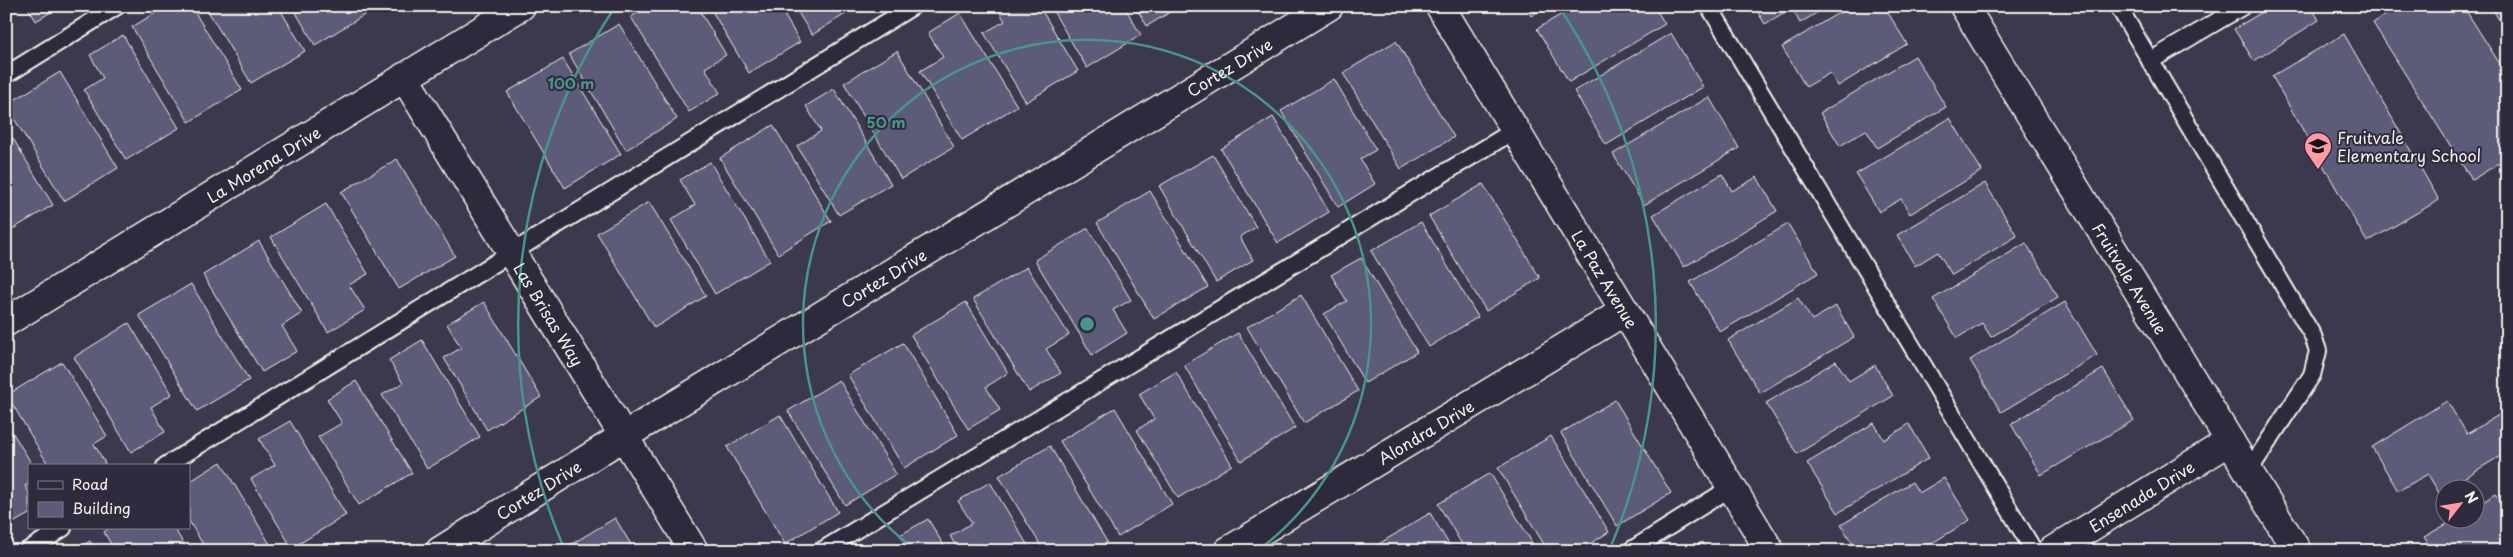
<svg xmlns="http://www.w3.org/2000/svg" width="2513" height="557" font-family="'Playpen Sans',sans-serif">
<style>
.building{fill:#5c5c7a;stroke:#f4f1e8}
.lines{fill:none;stroke-linecap:round;stroke-linejoin:round}
.lane-casing{stroke:#f4f1e8;stroke-width:20}
.street-casing{stroke:#f4f1e8;stroke-width:31}
.lane{stroke:#2f2a3d;stroke-width:16}
.street{stroke:#2f2a3d;stroke-width:28}
.ring{fill:none;stroke:#48958c;stroke-width:2.5}
.labels{text-anchor:middle;dominant-baseline:central;stroke-width:4;stroke-linejoin:round;paint-order:stroke}
.street-label{font-size:16px;fill:#f4f1e8;stroke:#2f2a3d}
.poi-label{font-size:16px;fill:#f4f1e8;stroke:#2f2a3d;text-anchor:start}
.centre{fill:#48958c;stroke:#2f2a3d;stroke-width:2.5}
.ring-label{font-size:15px;text-anchor:middle;font-weight:bold;fill:#48958c;stroke:#2f2a3d;stroke-width:4;stroke-linejoin:round;paint-order:stroke}
</style>
<rect width="100%" height="100%" fill="#3c394f"/>
<filter id="ink" filterUnits="userSpaceOnUse"><feTurbulence type="fractalNoise" baseFrequency=".02" numOctaves="2"/><feDisplacementMap in="SourceGraphic" scale="10" xChannelSelector="R" yChannelSelector="G"/><feConvolveMatrix kernelMatrix="1 2 1 2 8 2 1 2 1" color-interpolation-filters="sRGB"/></filter>
<g filter="url(#ink)">
<g class="building">
<polygon points="27,6 61,6 36,21"/>
<polygon points="167,6 191,6 242,90 189,122 132,27"/>
<polygon points="205,6 278,6 305,51 251,83"/>
<polygon points="292,6 366,6 369,12 315,45"/>
<polygon points="648,6 697,6 726,55 705,68 720,93 689,112 631,17"/>
<polygon points="709,6 779,6 800,42 749,73"/>
<polygon points="794,6 843,6 847,13 812,35"/>
<polygon points="996,6 1039,6 1078,71 1026,102 984,33 1005,21"/>
<polygon points="1050,6 1124,6 1141,35 1087,68"/>
<polygon points="1135,6 1180,6 1147,26"/>
<polygon points="1526,6 1547,6 1531,16"/>
<polygon points="1575,6 1620,6 1622,10 1628,6 1654,6 1665,24 1569,82 1537,29"/>
<polygon points="1754,6 1828,6 1800,23 1792,8 1765,24"/>
<polygon points="1850,6 1884,6 1907,44 1838,86 1830,73 1806,87 1782,47"/>
<polygon points="2272,6 2311,6 2319,20 2254,61 2234,29"/>
<polygon points="2400,6 2463,6 2507,75 2507,158 2472,180 2373,23"/>
<polygon points="2491,6 2507,6 2507,34"/>
<polygon points="960,13 1017,106 962,140 920,71 943,57 928,33"/>
<polygon points="619,24 677,119 626,150 569,54"/>
<polygon points="1671,33 1703,87 1606,145 1574,91"/>
<polygon points="2344,34 2439,200 2367,242 2272,76"/>
<polygon points="123,35 179,128 126,160 84,90 103,78 90,55"/>
<polygon points="1396,41 1454,137 1401,169 1343,73"/>
<polygon points="897,51 954,147 901,179 844,83"/>
<polygon points="1915,56 1946,107 1877,148 1866,130 1840,146 1820,113"/>
<polygon points="563,59 621,154 565,188 507,92"/>
<polygon points="60,72 118,168 64,201 6,105"/>
<polygon points="1334,79 1376,150 1360,159 1375,184 1338,207 1281,111"/>
<polygon points="834,89 891,184 839,215 797,146 821,131 806,106"/>
<polygon points="1709,97 1739,148 1644,205 1613,154"/>
<polygon points="1273,117 1329,212 1278,243 1221,149"/>
<polygon points="1950,118 1982,171 1910,214 1901,199 1879,212 1856,174"/>
<polygon points="773,125 831,221 778,254 720,158"/>
<polygon points="6,127 53,205 6,233"/>
<polygon points="1213,155 1256,227 1240,237 1253,260 1216,282 1159,186"/>
<polygon points="397,159 455,256 399,289 341,192"/>
<polygon points="710,162 770,261 715,294 671,220 695,205 680,180"/>
<polygon points="1722,174 1732,191 1757,177 1777,211 1684,267 1653,215"/>
<polygon points="1985,183 2017,236 1952,275 1938,252 1915,266 1897,235"/>
<polygon points="1483,184 1540,278 1486,311 1429,216"/>
<polygon points="1150,191 1208,287 1154,319 1097,223"/>
<polygon points="649,202 706,296 654,328 597,233"/>
<polygon points="326,204 368,274 349,285 365,310 328,332 271,237"/>
<polygon points="1421,222 1478,317 1429,347 1371,251"/>
<polygon points="1788,224 1818,273 1720,332 1690,282"/>
<polygon points="1088,228 1131,300 1113,310 1127,333 1092,355 1035,260"/>
<polygon points="259,241 302,313 282,326 297,351 262,372 203,275"/>
<polygon points="2026,243 2058,297 1991,337 1982,323 1957,338 1933,299"/>
<polygon points="1361,258 1417,352 1365,383 1324,314 1347,301 1331,275"/>
<polygon points="1027,267 1069,335 1046,349 1061,373 1029,392 973,299"/>
<polygon points="191,284 249,380 197,411 139,315"/>
<polygon points="1301,295 1358,391 1304,423 1247,327"/>
<polygon points="1798,298 1812,320 1836,306 1854,337 1760,393 1728,340"/>
<polygon points="484,302 541,397 487,430 444,358 461,348 447,324"/>
<polygon points="966,302 1008,373 986,387 1000,410 968,429 911,335"/>
<polygon points="2065,302 2097,355 2001,412 1970,360"/>
<polygon points="129,323 172,394 151,407 165,432 131,452 74,357"/>
<polygon points="1238,333 1295,428 1241,461 1184,365"/>
<polygon points="422,340 480,437 427,469 382,395 403,383 389,360"/>
<polygon points="903,343 958,435 904,468 848,375"/>
<polygon points="1836,361 1849,381 1875,365 1893,396 1797,454 1766,403"/>
<polygon points="62,362 107,436 94,444 105,463 101,466 49,466 7,395"/>
<polygon points="2103,369 2134,420 2041,475 2011,424"/>
<polygon points="1176,372 1232,465 1178,498 1137,430 1154,419 1139,394"/>
<polygon points="839,380 896,474 845,505 788,411"/>
<polygon points="356,381 412,473 359,505 318,437 342,423 327,399"/>
<polygon points="1615,400 1671,493 1617,526 1561,433"/>
<polygon points="2447,401 2467,434 2507,410 2507,452 2439,493 2428,474 2398,491 2372,447"/>
<polygon points="1115,408 1172,504 1118,537 1060,441"/>
<polygon points="780,415 838,512 785,544 727,447"/>
<polygon points="290,421 346,515 292,548 251,479 275,465 259,439"/>
<polygon points="6,422 33,466 29,466 29,484 25,486 29,493 29,514 6,527"/>
<polygon points="1874,423 1884,440 1909,424 1929,458 1838,513 1807,463"/>
<polygon points="1551,436 1609,532 1578,551 1548,551 1498,468"/>
<polygon points="1050,446 1107,542 1092,551 1044,551 999,476"/>
<polygon points="221,462 274,551 207,551 189,521 189,482"/>
<polygon points="1490,473 1533,544 1521,551 1466,551 1438,504"/>
<polygon points="1944,478 1970,520 1919,551 1857,551 1841,525 1912,482 1919,493"/>
<polygon points="990,482 1031,551 959,551 950,536 972,523 958,501"/>
<polygon points="2496,494 2507,512 2507,551 2433,551 2424,537 2454,520 2476,520 2476,506"/>
<polygon points="1430,513 1453,551 1381,551 1377,545"/>
<polygon points="615,518 635,551 560,551"/>
<polygon points="928,519 947,551 910,551 900,535"/>
<polygon points="109,528 174,528 188,551 115,551 104,532"/>
<polygon points="90,541 95,551 74,551"/>
<polygon points="1702,542 1708,551 1687,551"/>
</g>
<g class="lines">
<g class="lane-casing">
<g id="lane">
<polyline points="1709,6 2034,551"/>
<polyline points="2118,6 2313,336 2318,351 2312,375 2248,472"/>
<polyline points="2150,61 2243,6"/>
<polyline points="6,75 117,6"/>
<polyline points="165,466 913,6"/>
<polyline points="27,551 63,528"/>
<polyline points="821,551 1515,130"/>
<polyline points="1630,551 1732,487"/>
</g>
</g>
<g class="street-casing">
<g id="street">
<path id="s1" d="M1440 6 1770 551"/>
<path id="s2" d="M1964 6 2297 551"/>
<path id="s3" d="M404 77 694 551"/>
<path id="s4" d="M6 322 521 6"/>
<path id="s5" d="M440 551 624 436 1329 6"/>
<path id="s6" d="M1228 551 1625 311"/>
<path id="s7" d="M2052 551 2230 441"/>
</g>
</g>
<use href="#lane" class="lane"/>
<use href="#street" class="street"/>
</g>
</g>
<g class="ring">
<path d="M914 549A284 284 0 1 1 1260 549"/>
<path d="M563 546A569 569 0 0 1 613 10M1561 10A569 569 0 0 1 1611 546"/>
</g>
<defs>
<g id="school-pin" transform="scale(1.4375)"><path d="M0 17L-7.5 6A9.5 9.5 0 1 1 7.5 6Z" fill="#ff9aa2" stroke="#2f2a3d"/><path d="M0-5L7-2L0 1L-7-2ZM-4 1L0 2.5L4 1V4Q0 6-4 4Z" fill="#111"/></g>
</defs>
<g fill-rule="evenodd">
<use href="#school-pin" x="2318" y="146"/>
</g>
<g class="labels">
<g class="street-label">
<text stroke="none"><textPath href="#s5" startOffset="926">Cortez Drive</textPath></text>
<text stroke="none"><textPath href="#s4" startOffset="302">La Morena Drive</textPath></text>
<text stroke="none"><textPath href="#s5" startOffset="521">Cortez Drive</textPath></text>
<text stroke="none"><textPath href="#s1" startOffset="319">La Paz Avenue</textPath></text>
<text stroke="none"><textPath href="#s2" startOffset="319">Fruitvale Avenue</textPath></text>
<text stroke="none"><textPath href="#s3" startOffset="278">Las Brisas Way</textPath></text>
<text stroke="none"><textPath href="#s6" startOffset="231">Alondra Drive</textPath></text>
<text stroke="none"><textPath href="#s5" startOffset="116">Cortez Drive</textPath></text>
<text stroke="none"><textPath href="#s7" startOffset="105">Ensenada Drive</textPath></text>
</g>
<g class="poi-label">
<text x="2337" y="137">Fruitvale<tspan x="2337" dy="18">Elementary School</tspan></text>
</g>
</g>
<circle cx="1087" cy="324" r="8" class="centre"/>
<g class="ring-label">
<text x="571" y="89">100 m</text>
<text x="886" y="128">50 m</text>
</g>
<rect width="2513" height="557" fill="none" stroke="#2f2a3d" stroke-width="25"/>
<rect x="12" y="12" width="2488" height="532" fill="none" stroke="#f4f1e8" stroke-width="2" filter="url(#ink)"/>
<rect x="28" y="464" width="162" height="65" fill="#2f2a3d" stroke="#7e7a81"/>
<rect x="38" y="481" width="25" height="8" fill="#2f2a3d" stroke="#7e7a81"/>
<text x="72" y="490" font-size="15" fill="#f4f1e8">Road</text>
<rect x="38" y="502" width="25" height="15" fill="#5c5c7a" stroke="#7e7a81"/>
<text x="72" y="514" font-size="15" fill="#f4f1e8">Building</text>
<g transform="translate(2460 504) rotate(59)"><circle r="24" fill="#2f2a3d" stroke="#7e7a81"/>
<path d="M0-4L9 19L0 12L-9 19Z" fill="#ff9aa2"/>
<text y="-8" font-size="14" font-weight="bold" text-anchor="middle" fill="#f4f1e8">N</text>
</g>
</svg>
